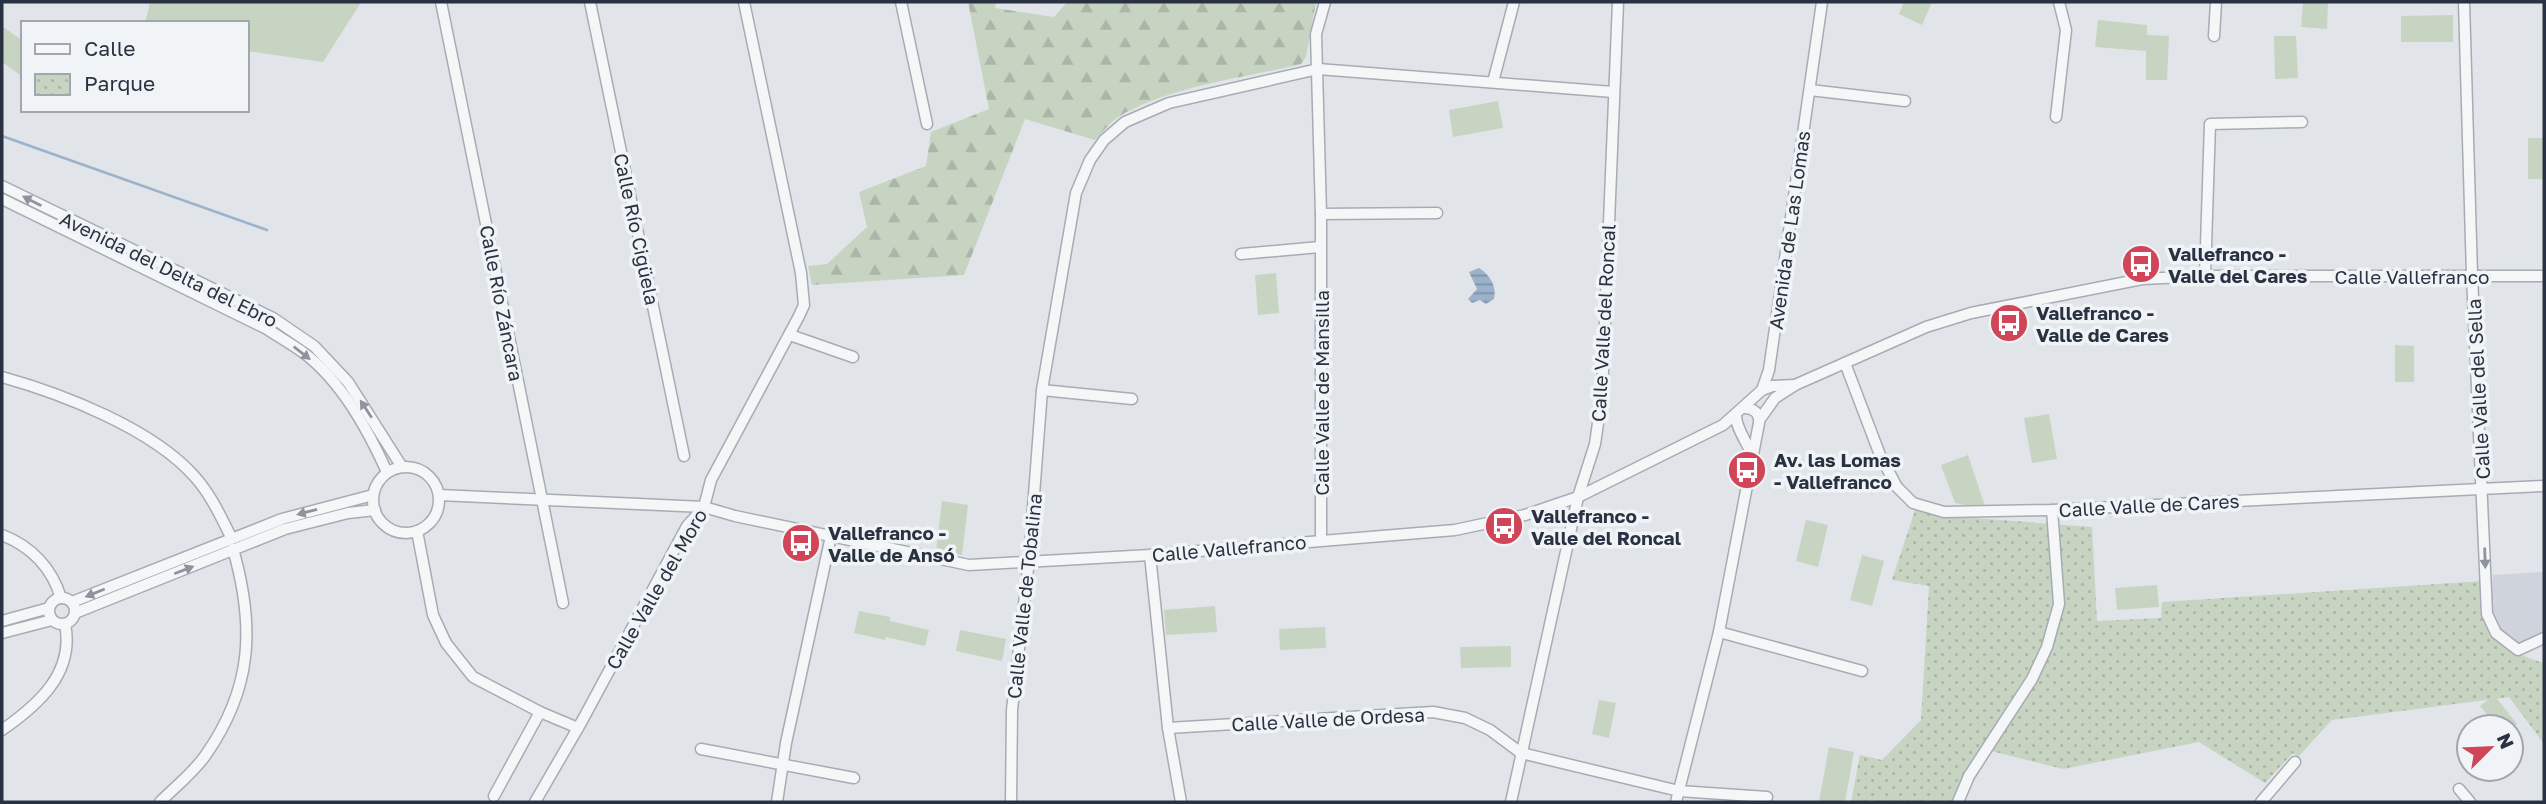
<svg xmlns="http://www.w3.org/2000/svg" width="2546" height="804" font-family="'Golos Text',sans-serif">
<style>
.built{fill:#cfd4dc}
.grass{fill:#c7d4c2}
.forest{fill:url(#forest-firs)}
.park{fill:url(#park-dots)}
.water{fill:url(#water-rules)}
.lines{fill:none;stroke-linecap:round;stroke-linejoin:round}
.stream{stroke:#9cb2cb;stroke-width:2.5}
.minor-casing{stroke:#a6acb4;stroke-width:13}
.minor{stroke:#f4f6f8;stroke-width:10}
.oneway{fill:#8e949d}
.labels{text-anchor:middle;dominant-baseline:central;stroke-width:7;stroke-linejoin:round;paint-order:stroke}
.street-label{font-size:19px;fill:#293242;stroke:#f1f4f7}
.poi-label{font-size:19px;font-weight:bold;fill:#293242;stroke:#f1f4f7;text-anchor:start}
</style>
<defs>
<pattern id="forest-firs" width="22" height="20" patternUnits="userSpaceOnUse" patternTransform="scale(1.75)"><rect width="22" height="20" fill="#c7d4c2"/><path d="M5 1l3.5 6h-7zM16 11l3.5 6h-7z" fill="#abb6a8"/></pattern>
<pattern id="park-dots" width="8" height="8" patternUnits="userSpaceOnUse" patternTransform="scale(1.75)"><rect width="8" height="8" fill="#c7d4c2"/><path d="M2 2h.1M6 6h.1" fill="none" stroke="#abb6a8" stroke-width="1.8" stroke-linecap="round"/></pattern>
<pattern id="water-rules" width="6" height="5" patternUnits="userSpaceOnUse" patternTransform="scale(1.75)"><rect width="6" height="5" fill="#9cb2cb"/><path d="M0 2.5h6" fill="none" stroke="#7f91a6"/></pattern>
</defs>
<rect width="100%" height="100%" fill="#e1e5ea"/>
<polygon class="built" points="2544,572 2544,641 2518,646 2499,629 2491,605 2493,575"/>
<g class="grass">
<polygon points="150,2 359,2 360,4 323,62 247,51 247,23 145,23"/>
<polygon points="1904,2 1932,2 1922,25 1899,14"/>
<polygon points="2303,2 2328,2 2327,29 2301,27"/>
<polygon points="2453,15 2453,42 2401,42 2401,16"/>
<polygon points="2098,20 2147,25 2147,35 2169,36 2167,80 2146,80 2146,51 2095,47"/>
<polygon points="2,26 23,41 23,77 2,62"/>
<polygon points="2274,36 2296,36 2298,78 2275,79"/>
<polygon points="1498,101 1503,128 1453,137 1449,110"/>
<rect x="2528" y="138" width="16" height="41"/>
<polygon points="1276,273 1279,313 1258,315 1255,275"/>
<polygon points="2395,345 2414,346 2414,382 2395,382"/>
<polygon points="2049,414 2057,459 2032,463 2024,418"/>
<polygon points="1968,455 1986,509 1955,503 1941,465"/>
<polygon points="942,501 968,505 962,555 936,552"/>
<polygon points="1806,520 1828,525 1818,567 1796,561"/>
<polygon points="1862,555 1884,561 1872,606 1850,600"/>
<polygon points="2157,585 2159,607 2117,610 2115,588"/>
<polygon points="1215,606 1217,632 1166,635 1164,610"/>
<polygon points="859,611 890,617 890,621 929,630 925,646 886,637 885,640 854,633"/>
<polygon points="1325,627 1326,648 1280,650 1279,629"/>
<polygon points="960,630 1006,639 1002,661 956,651"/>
<polygon points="1511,646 1511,667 1461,668 1460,647"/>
<polygon points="2494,695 2517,724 2511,728 2497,727 2480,706"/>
<polygon points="1599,700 1616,703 1609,738 1592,734"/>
<polygon points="1829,747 1854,752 1845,802 1819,802"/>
</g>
<path class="forest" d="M968 2H996L995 8 1054 17 1067 2H1316L1306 57 1301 64C1241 79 1173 85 1118 117 1110 123 1102 132 1095 140L1025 119 964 275 812 285 808 266 827 264 867 227 859 192 926 166 931 132 989 109Z"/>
<path class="park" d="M1916 507 1948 516 2092 527 2097 621 2161 618 2162 602 2483 581C2493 635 2487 645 2544 663V744L2509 697 2332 720 2298 757 2293 753 2265 783 2199 742 2063 769 1991 751 1962 802H1851L1860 755 1882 760 1921 720 1929 586 1892 580Z"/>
<path class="water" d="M1479 268C1490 275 1497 286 1494 299L1486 304 1480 300 1472 303 1468 299 1477 289 1469 272Z"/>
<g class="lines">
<polyline class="stream" points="2,136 267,230"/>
<g class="minor-casing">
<g id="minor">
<polyline points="441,2 563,603"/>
<polyline points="590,2 684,456"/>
<polyline points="901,2 927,124"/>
<polyline points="2464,2 2472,275 2487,614 2496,633 2518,650 2544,638"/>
<polyline points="2214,36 2216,2"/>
<polyline points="1493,82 1514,2"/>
<polyline points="1810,90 1905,101"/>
<polyline points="2056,117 2066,30 2059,2"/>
<polyline points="2,186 273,318 314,346 348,382 402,467"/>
<path d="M2 199 267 329C279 337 292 344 304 353 342 382 368 430 387 472"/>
<polyline points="1321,214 1437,213"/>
<polyline points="1241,254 1320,247"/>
<polyline points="2205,276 2210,124 2302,122"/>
<polyline points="790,335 853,357"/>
<polyline points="1845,363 1880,455 1897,487 1913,503 1944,512 2052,510 2544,486"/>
<path d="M2 377C63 394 153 429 195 477 211 495 221 517 231 537"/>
<polyline points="1042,390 1132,399"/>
<polyline points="1762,390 1769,370 1822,2"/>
<path d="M1736 414C1735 427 1747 442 1752 455"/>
<polyline points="1760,419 1775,398 1795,385 1926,327 1971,313 2142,279 2205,276 2544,276"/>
<circle cx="406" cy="500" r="33"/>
<polyline points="439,495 704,507 735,516 969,565 1150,555 1455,530 1525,515 1578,497 1723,425 1762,390 1772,386 1795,385"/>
<polyline points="417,531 433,615 446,643 473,677 540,712 578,728"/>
<path d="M2 535C31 546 52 568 61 598"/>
<polyline points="1321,540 1321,214 1316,34 1325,2"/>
<polyline points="1150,555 1168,728 1181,802"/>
<circle cx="62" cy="611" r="13"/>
<polyline points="72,602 282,519 373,495"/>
<polyline points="75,613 285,529 348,513 375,510"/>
<polyline points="2,621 49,608"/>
<polyline points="1719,632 1862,671"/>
<polyline points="2,633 52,620"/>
<polyline points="1168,728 1433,712 1465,718 1490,730 1521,753 1679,791 1767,797"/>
<path d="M2 730C38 705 75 673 65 624"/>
<polyline points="701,749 854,778"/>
<polyline points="2459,789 2470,802"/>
<polyline points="494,796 540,712"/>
<path d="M160 802C175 787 193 773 205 756 253 688 255 626 233 549"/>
<polyline points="535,802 582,721 687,526 704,507 711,480 799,316 804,305 801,273 744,2"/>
<polyline points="777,802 786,743 831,536"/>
<polyline points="1011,802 1012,710 1029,560 1042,390 1076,193 1090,160 1104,140 1125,122 1169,103 1318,69 1613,92"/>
<polyline points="1511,802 1578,497 1595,444 1602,395 1618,2"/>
<path d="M1676 802 1719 632 1759 423C1760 414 1754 408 1745 408"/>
<polyline points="1958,802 1969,776 2032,679 2047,647 2059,604 2052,510"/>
<polyline points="2261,802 2295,762"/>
</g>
</g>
<use href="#minor" class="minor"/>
</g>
<defs><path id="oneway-solid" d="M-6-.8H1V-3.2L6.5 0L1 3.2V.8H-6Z" transform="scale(1.75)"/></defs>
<g class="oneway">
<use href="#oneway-solid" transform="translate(32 201) rotate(-153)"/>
<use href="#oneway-solid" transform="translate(302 353) rotate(38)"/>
<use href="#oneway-solid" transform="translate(366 409) rotate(-123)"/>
<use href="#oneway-solid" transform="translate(307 512) rotate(165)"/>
<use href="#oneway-solid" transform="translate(2485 558) rotate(88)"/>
<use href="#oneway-solid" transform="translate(184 570) rotate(-21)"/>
<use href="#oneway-solid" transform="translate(95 593) rotate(158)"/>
</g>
<defs>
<g id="bus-disc" transform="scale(2.0125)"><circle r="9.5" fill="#d04558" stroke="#f1f4f7"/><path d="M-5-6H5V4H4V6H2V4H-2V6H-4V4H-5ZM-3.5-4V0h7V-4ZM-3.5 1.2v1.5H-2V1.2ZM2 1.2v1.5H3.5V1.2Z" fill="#fff"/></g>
</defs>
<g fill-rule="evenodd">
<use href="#bus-disc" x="2141" y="264"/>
<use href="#bus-disc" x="2009" y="323"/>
<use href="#bus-disc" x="1747" y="470"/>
<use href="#bus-disc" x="1504" y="526"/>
<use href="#bus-disc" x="801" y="543"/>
</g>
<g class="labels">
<g class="street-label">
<text transform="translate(637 229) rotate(78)">Calle Río Cigüela</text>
<text transform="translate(1789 230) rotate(-82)">Avenida de Las Lomas</text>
<text transform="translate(169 269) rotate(26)">Avenida del Delta del Ebro</text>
<text x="2412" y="276">Calle Vallefranco</text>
<text transform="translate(502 303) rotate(79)">Calle Río Záncara</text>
<text transform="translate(1603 323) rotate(-87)">Calle Valle del Roncal</text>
<text transform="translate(2478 389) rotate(-93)">Calle Valle del Sella</text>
<text transform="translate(1321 393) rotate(-90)">Calle Valle de Mansilla</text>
<text transform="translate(2149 505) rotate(-3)">Calle Valle de Cares</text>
<text transform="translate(1229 548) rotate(-5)">Calle Vallefranco</text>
<text transform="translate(656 589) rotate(-60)">Calle Valle del Moro</text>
<text transform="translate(1024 596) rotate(-84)">Calle Valle de Tobalina</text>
<text transform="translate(1328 719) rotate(-3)">Calle Valle de Ordesa</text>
</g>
<g class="poi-label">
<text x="2168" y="253">Vallefranco -<tspan x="2168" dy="22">Valle del Cares</tspan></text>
<text x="2036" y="312">Vallefranco -<tspan x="2036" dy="22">Valle de Cares</tspan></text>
<text x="1774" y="459">Av. las Lomas<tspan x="1774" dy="22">- Vallefranco</tspan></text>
<text x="1531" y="515">Vallefranco -<tspan x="1531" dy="22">Valle del Roncal</tspan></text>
<text x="828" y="532">Vallefranco -<tspan x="828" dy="22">Valle de Ansó</tspan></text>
</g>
</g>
<rect width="2546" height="804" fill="none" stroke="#293242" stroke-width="7"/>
<rect x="21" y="21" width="228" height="91" fill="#f1f4f7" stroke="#a1a6af" stroke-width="2"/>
<rect x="35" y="44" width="35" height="10" fill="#f4f6f8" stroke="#a1a6af" stroke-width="2"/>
<text x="84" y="56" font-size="21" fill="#293242">Calle</text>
<rect x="35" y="74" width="35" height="21" fill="url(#park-dots)" stroke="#a1a6af" stroke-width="2"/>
<text x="84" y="91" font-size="21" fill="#293242">Parque</text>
<g transform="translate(2490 748) rotate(66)"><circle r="33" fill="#f1f4f7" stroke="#a1a6af" stroke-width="2"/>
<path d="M0-5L12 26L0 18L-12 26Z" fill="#d04558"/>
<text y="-10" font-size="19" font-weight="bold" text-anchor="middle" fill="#293242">N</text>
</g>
</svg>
